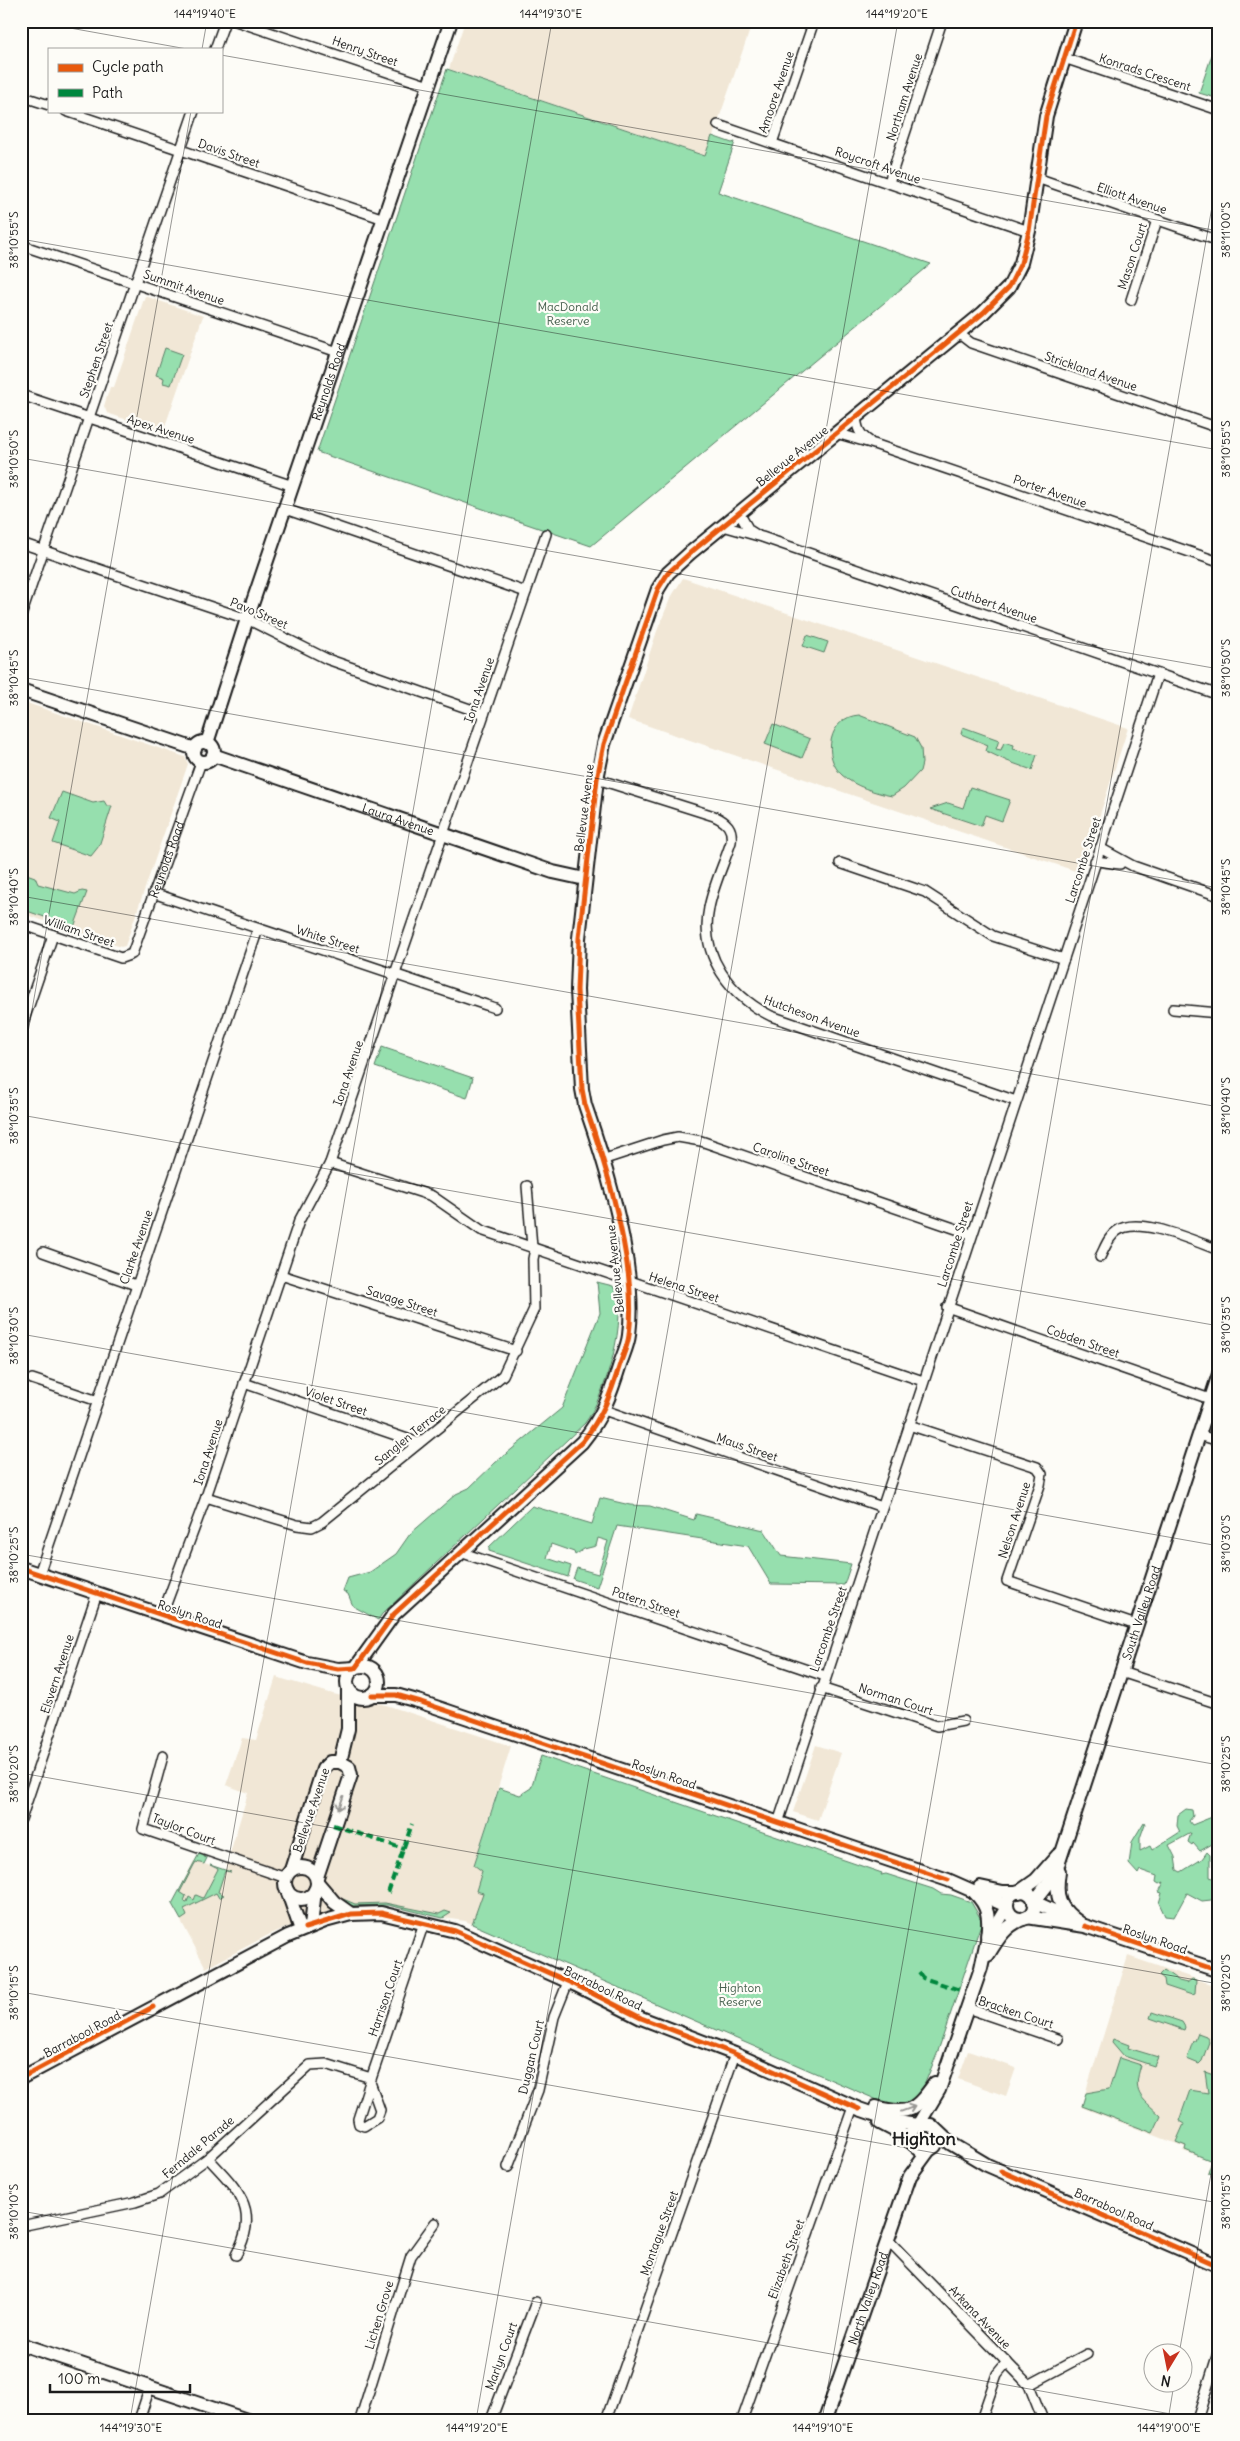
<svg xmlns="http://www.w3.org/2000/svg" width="1240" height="2441" font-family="Delius,sans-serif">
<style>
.built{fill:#f1e7d6}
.green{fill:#96dfae;stroke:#597e65}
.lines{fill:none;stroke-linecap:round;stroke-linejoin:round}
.street-casing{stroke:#1c1c1c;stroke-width:12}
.secondary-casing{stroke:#1c1c1c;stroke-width:16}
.street{stroke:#fdfcf7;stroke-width:9}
.secondary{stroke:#fdfcf7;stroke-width:12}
.quiet{stroke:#00873e;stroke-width:4;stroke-dasharray:8 4;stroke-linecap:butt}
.cycleway-casing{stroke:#fdfcf7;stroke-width:8}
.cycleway{stroke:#e8590c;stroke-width:5}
.oneway{stroke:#989794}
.ticks{fill:none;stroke:#1c1c1c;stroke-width:1;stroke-opacity:0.45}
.labels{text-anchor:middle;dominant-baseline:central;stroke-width:4.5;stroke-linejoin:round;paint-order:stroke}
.street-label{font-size:12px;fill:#1c1c1c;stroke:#fdfcf7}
.park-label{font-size:12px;fill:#47604f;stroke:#fdfcf7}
.district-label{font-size:18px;font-weight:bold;fill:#1c1c1c;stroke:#fdfcf7}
.neatline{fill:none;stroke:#1c1c1c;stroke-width:2}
.ticks-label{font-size:12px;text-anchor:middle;fill:#1c1c1c}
</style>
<rect width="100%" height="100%" fill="#fdfcf7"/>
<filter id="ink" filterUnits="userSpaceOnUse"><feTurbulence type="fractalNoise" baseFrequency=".02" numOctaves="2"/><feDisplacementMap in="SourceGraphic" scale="10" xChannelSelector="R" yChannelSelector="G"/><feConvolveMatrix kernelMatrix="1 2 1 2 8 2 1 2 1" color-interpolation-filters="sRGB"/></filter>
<g filter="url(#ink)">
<g class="built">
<polygon points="465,21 753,21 706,156 449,69"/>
<polygon points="145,296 203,316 163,432 107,413 104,406 110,387 114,387"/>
<polygon points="683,578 1128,728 1081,873 628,719 657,631 670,599"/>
<polygon points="21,701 185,757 188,764 125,946 121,947 21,913"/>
<polygon points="276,1677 333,1694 386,1705 511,1746 474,1865 482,1871 486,1892 475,1925 465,1921 443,1918 388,1905 339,1907 270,1934 206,1968 172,1904 194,1861 225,1870 248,1793 226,1785 242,1738 256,1740"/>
<polygon points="816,1745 841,1753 818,1820 793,1812"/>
<polygon points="1128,1956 1219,1987 1219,2178 1207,2173 1211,2161 1183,2151 1185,2147 1081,2107"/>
<polygon points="968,2051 1016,2068 1006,2096 958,2079"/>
</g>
<g class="green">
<polygon points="1219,34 1219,99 1199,93"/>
<polygon points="447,69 705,156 712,136 732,143 735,142 718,192 931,264 591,546 317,452"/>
<polygon points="165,348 182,354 171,385 163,383 164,378 156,375"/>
<polygon points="807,635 828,642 824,653 803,646"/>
<path d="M859 715 915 737 921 748 922 763 920 771 904 788 892 796C876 793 854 786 842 775 822 757 828 717 859 715Z"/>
<polygon points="773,724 810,739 802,758 765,744"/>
<polygon points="963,727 999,740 996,749 1001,750 1004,742 1014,745 1013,749 1037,755 1032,770 1007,761 986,751 988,745 961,734"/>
<polygon points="970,787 1010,800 1002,821 985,815 981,826 930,809 948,803 963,808"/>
<polygon points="62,792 93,803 104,801 107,806 112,806 99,846 91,856 53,843 60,822 51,818"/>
<polygon points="21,872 35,877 38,884 75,894 82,891 87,892 74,927 21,909"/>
<polygon points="382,1047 473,1078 467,1098 375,1067"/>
<path d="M597 1282 613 1286C631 1315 604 1398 585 1423L382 1614 378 1620 353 1606 348 1594 343 1591 348 1578 370 1572 396 1554 410 1534 456 1494 469 1488 495 1463 562 1408 600 1313Z"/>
<polygon points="600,1498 630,1505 650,1506 694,1520 696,1514 764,1530 781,1556 851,1564 844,1585 771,1584 748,1546 617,1526 597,1587 573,1579 577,1568 598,1574 608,1541 598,1538 596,1546 584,1549 575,1555 574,1552 551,1544 547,1558 571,1566 568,1577 489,1551 489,1547 532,1506 592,1524"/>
<polygon points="541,1756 882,1873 881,1875 886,1874 933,1889 941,1894 951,1895 971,1902 982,1921 937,2054 918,2100 905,2107 889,2105 472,1924 483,1893 476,1891 482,1871 474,1865 499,1788 520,1795 531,1788"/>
<polygon points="1186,1809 1192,1810 1193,1816 1189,1821 1192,1825 1212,1817 1219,1817 1219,1840 1200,1851 1193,1843 1192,1845 1188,1842 1191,1833 1169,1845 1175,1857 1177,1870 1181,1872 1202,1859 1207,1852 1210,1855 1210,1877 1219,1880 1219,1900 1214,1897 1211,1900 1202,1901 1187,1893 1174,1917 1165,1916 1159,1903 1162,1893 1159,1892 1164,1882 1159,1884 1156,1882 1157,1876 1140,1870 1138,1874 1129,1864 1132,1842 1144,1822 1145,1824 1140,1838 1140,1851 1150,1846 1152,1850 1180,1832 1177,1826 1178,1815"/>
<polygon points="200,1852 205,1853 204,1857 207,1858 204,1864 196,1862 194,1865 180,1892 186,1896 184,1901 187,1902 189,1897 194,1900 196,1895 203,1898 218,1869 210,1865 231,1872 225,1871 218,1892 224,1895 219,1898 216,1893 184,1909 187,1916 181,1920 172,1904"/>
<polygon points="336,1899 343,1899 355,1904 385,1903 439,1914 445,1911 451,1913 443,1918 388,1905 346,1906"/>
<polygon points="1164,1970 1179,1981 1187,1983 1192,1979 1196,1980 1195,1994 1192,1995 1165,1986 1164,1979 1159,1975"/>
<polygon points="1152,2012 1182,2022 1185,2027 1184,2030 1150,2018"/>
<polygon points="1198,2033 1206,2036 1209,2042 1202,2061 1199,2064 1187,2059 1193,2041 1195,2041"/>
<polygon points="1113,2039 1129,2045 1128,2048 1158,2057 1154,2066 1124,2056 1112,2042"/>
<path d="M1119 2058 1141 2065C1132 2094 1140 2096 1161 2116L1153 2133 1082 2106 1086 2093 1109 2089Z"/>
<polygon points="1205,2072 1219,2077 1219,2177 1208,2173 1212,2161 1185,2150 1186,2146 1176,2142 1184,2124 1179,2121 1190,2090 1208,2093"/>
</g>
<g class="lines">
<g class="street-casing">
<g id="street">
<polyline points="236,21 429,86"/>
<polyline points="215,49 225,21"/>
<polyline points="1064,58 1219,110"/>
<polyline points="21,96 49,105"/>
<polyline points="66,111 384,219"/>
<polyline points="718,125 1029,231"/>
<polyline points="772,143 814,21"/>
<polyline points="1037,178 1219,241"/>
<polyline points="889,182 942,21"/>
<polyline points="21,245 338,352"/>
<polyline points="1131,300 1157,220"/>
<polyline points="958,333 971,343 1219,428"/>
<polyline points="21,395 293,486"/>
<path d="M856 416C857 428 859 434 869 441"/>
<polyline points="836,433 874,444 1219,562"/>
<polyline points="285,509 526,592"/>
<polyline points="739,513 749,530 757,535"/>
<polyline points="723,526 762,537 1219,695"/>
<polyline points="21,543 247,619 327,659 484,714"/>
<polyline points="21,616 194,111"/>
<path d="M597 779 714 816C727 822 733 828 731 842 724 864 713 886 709 908 699 956 731 996 771 1016L1016 1101"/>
<polyline points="1100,848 1133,866 1219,896"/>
<polyline points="1095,861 1120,864"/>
<polyline points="840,863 925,892 993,936 1064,959"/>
<polyline points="153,893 495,1008"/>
<path id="s1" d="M21 924 121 958 132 954 201 762"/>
<polyline points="1173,1009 1219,1013"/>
<polyline points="21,1029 53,935"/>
<polyline points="602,1160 663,1140 678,1137 701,1141 971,1234"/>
<polyline points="330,1163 432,1196 481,1230 923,1381"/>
<polyline points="527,1186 532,1247"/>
<polyline points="43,1252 136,1285"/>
<path d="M1100 1257C1105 1248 1108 1237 1117 1231 1138 1215 1196 1242 1219 1250"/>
<polyline points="281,1275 516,1351"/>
<polyline points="947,1307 1210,1399"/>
<polyline points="32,1379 98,1401"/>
<polyline points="244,1383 419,1443"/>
<polyline points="604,1410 882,1507"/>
<polyline points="909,1425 1037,1467 1042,1474 1040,1485 1007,1581 1136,1625"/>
<polyline points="1199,1435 1219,1441"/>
<polyline points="206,1497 297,1525 312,1527 322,1522 503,1375 534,1309 533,1259 535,1249"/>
<polyline points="460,1552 825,1676"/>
<polyline points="39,1574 258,929"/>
<polyline points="162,1615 206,1497 299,1221 330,1163 546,534"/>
<polyline points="1121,1672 1219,1704"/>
<polyline points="821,1688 937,1726 963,1721"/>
<polyline points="163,1756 143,1829 286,1878"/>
<polyline points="21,1819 97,1593"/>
<polyline points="778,1823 1158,674"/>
<polyline points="967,2008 1058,2039"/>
<polyline points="370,2082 358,2119 359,2124 364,2126 377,2118 380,2110 370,2082 424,1923"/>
<path d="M208 2158C238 2190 261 2210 236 2255"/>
<polyline points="508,2167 538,2090 554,2017 568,1982"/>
<polyline points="21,2226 135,2202 159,2194 208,2158 310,2065 326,2064 371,2078"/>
<polyline points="887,2239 1029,2385 1043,2420"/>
<polyline points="1029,2385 1087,2354"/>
<polyline points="139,2420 150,2387"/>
<polyline points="360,2420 411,2256 435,2223"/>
<polyline points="491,2420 536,2302"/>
<polyline points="606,2420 735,2054"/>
<polyline points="742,2420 853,2107"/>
<polyline points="981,2420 997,2374 1007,2362"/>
<polyline points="1197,2420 1219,2350"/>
</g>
</g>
<g class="secondary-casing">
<g id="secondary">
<polyline points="21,690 195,749"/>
<circle cx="204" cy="752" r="10"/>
<path id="s2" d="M207 743 247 619 451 21"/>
<path id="s3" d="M213 755 553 872 585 879"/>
<polyline points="21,1568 307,1663 338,1669 355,1668"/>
<circle cx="363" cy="1682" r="16"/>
<path d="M356 1667 394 1614 582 1442C603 1416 610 1396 620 1364 623 1355 628 1345 629 1335 638 1268 607 1168 585 1105L582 1089 577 990 579 938 597 779 604 744 658 589 668 573 690 553 983 313 1009 287 1021 263 1029 231 1046 116 1076 21"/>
<polyline points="372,1695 396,1695 421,1702 948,1880 1007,1906"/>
<polyline points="340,1762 348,1729 348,1688"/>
<circle cx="301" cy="1883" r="16"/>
<polyline points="291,1870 323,1769 330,1762 340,1762 349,1767 351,1775 317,1877"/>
<path d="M1059 1871C1055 1898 1058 1908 1081 1924"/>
<polyline points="317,1882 334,1902 351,1914"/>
<polyline points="980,1887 1003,1892 1017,1892"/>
<polyline points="287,1890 301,1930"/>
<circle cx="1021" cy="1905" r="14"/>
<polyline points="1019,1892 1036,1880 1058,1855"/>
<path d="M975 1893C988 1906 990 1918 987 1936"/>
<path id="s4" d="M1034 1902 1051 1880 1057 1868 1219 1374"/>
<polyline points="1034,1902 1067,1917"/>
<polyline points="1027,1917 1085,1926 1219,1971"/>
<polyline points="311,1926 315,1890"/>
<path d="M988 1955C998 1938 1006 1925 1025 1918"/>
<polyline points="21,2078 288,1936 325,1921 351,1914 381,1913 455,1931 576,1985 641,2018 735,2054 859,2109 897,2122 917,2125"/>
<path d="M876 2107C909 2117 916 2109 935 2083"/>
<polyline points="880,2123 903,2135 920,2150 929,2150 935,2146"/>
<polyline points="918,2125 939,2090 981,1968 987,1940 1007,1907"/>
<polyline points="911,2142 912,2132 917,2125 931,2125 950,2143 987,2165 1219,2266"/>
<polyline points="21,2344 247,2420"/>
<path id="s5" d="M825 2420 904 2193 910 2176 929 2150"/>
</g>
</g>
<use href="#street" class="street"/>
<use href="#secondary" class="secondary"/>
<g class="quiet">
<polyline points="333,1825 404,1849"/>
<polyline points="388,1893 412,1824"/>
<polyline points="919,1973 923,1978 960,1990"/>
</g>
<g class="cycleway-casing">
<g id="cycleway">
<polyline points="21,1568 307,1663 338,1669 355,1668"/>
<path d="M356 1667 394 1614 582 1442C603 1416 610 1396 620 1364 623 1355 628 1345 629 1335 638 1268 607 1168 585 1105L582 1089 577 990 579 938 597 779 604 744 658 589 668 573 690 553 983 313 1009 287 1021 263 1029 231 1046 116 1076 21"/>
<polyline points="372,1695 396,1695 421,1702 948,1880"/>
<polyline points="1085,1926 1219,1971"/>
<polyline points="305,1928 351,1914 381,1913 455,1931 576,1985 641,2018 735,2054 859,2109"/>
<polyline points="21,2078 153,2007"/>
<polyline points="1001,2171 1219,2266"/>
</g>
</g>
<use href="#cycleway" class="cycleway"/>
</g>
<defs><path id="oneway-shaft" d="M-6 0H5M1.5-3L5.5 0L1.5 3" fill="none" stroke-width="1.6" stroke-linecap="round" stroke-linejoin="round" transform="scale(1.25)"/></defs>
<g class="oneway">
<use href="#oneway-shaft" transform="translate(341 1803) rotate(109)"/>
<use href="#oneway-shaft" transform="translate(908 2109) rotate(-20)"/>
</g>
</g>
<path class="ticks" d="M31 21 187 49M202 49 207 21M221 55 1219 231M21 239 1219 450M21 458 1219 669M21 677 1219 888M21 896 1219 1107M21 1072 191 111M21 1115 1219 1326M21 1334 1219 1546M21 1554 1219 1765M21 1773 1219 1984M21 1992 1219 2203M21 2211 1205 2420M1179 2354 1219 2129M130 2420 552 21M476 2420 898 21M822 2420 1219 167M1168 2420 1174 2384"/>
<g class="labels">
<g class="street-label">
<text transform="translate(365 51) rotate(19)">Henry Street</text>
<text transform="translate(1145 72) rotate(18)">Konrads Crescent</text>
<text transform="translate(776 92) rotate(-71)">Amoore Avenue</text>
<text transform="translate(904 97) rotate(-72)">Northam Avenue</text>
<text transform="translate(229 153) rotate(19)">Davis Street</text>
<text transform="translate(878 165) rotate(19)">Roycroft Avenue</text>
<text transform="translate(1132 198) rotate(19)">Elliott Avenue</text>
<text transform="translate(1132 256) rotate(-72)">Mason Court</text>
<text transform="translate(184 287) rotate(19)">Summit Avenue</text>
<text transform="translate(96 360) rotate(-71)">Stephen Street</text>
<text transform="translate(1091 371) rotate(19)">Strickland Avenue</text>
<text stroke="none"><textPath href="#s2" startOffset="381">Reynolds Road</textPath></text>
<text transform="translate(161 429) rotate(18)">Apex Avenue</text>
<text transform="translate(792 456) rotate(-39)">Bellevue Avenue</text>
<text transform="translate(1050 491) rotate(19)">Porter Avenue</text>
<text transform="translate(994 604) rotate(19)">Cuthbert Avenue</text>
<text transform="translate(259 613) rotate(23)">Pavo Street</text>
<text transform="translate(479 690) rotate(-71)">Iona Avenue</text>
<text transform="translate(584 808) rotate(-83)">Bellevue Avenue</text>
<text stroke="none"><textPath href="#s3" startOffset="196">Laura Avenue</textPath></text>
<text stroke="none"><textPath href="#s1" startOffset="218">Reynolds Road</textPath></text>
<text transform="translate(1083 860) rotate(-72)">Larcombe Street</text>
<text transform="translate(79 931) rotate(19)">William Street</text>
<text transform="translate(328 939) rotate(18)">White Street</text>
<text transform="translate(812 1016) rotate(20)">Hutcheson Avenue</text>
<text transform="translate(348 1073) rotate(-71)">Iona Avenue</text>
<text transform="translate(791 1159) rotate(19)">Caroline Street</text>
<text transform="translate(955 1244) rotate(-72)">Larcombe Street</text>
<text transform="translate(136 1247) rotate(-71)">Clarke Avenue</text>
<text transform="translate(615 1269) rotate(-96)">Bellevue Avenue</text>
<text transform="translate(684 1287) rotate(18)">Helena Street</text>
<text transform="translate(402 1301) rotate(18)">Savage Street</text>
<text transform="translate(1083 1341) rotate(19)">Cobden Street</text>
<text transform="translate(336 1401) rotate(19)">Violet Street</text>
<text transform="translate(410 1435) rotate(-39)">Sanglen Terrace</text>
<text transform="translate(747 1447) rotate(19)">Maus Street</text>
<text transform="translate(208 1452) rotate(-72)">Iona Avenue</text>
<text transform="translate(1014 1520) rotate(-72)">Nelson Avenue</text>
<text transform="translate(646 1602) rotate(19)">Patern Street</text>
<text stroke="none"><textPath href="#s4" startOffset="310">South Valley Road</textPath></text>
<text transform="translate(190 1614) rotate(18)">Roslyn Road</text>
<text transform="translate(828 1629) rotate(-71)">Larcombe Street</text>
<text transform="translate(57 1674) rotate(-72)">Elsvern Avenue</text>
<text transform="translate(896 1699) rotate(18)">Norman Court</text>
<text transform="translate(664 1774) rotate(19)">Roslyn Road</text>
<text transform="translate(311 1810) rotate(-71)">Bellevue Avenue</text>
<text transform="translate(184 1829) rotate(21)">Taylor Court</text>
<text transform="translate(1155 1939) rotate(19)">Roslyn Road</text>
<text transform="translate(603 1988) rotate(26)">Barrabool Road</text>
<text transform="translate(385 1998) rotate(-71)">Harrison Court</text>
<text transform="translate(1016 2012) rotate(18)">Bracken Court</text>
<text transform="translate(82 2034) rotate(-28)">Barrabool Road</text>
<text transform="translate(531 2057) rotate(-77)">Duggan Court</text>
<text transform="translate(198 2147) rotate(-40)">Ferndale Parade</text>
<text transform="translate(1114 2209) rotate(24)">Barrabool Road</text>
<text transform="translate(659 2233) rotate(-70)">Montague Street</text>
<text transform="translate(786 2259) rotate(-70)">Elizabeth Street</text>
<text stroke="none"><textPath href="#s5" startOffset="129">North Valley Road</textPath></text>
<text transform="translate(379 2315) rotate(-73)">Lichen Grove</text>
<text transform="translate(980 2317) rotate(46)">Arkana Avenue</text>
<text transform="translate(501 2356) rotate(-70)">Marlyn Court</text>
</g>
<g class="park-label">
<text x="568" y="306">MacDonald<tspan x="568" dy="14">Reserve</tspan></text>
<text x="740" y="1987">Highton<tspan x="740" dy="14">Reserve</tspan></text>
</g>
<g class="district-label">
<text x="924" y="2138">Highton</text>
</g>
</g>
<rect width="1240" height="2441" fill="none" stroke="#fdfcf7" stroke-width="55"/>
<rect x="48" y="48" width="175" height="65" fill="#fdfcf7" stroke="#a3a29f"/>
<rect x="58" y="64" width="25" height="8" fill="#e8590c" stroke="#a3a29f"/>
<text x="92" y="72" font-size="15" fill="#1c1c1c">Cycle path</text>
<rect x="58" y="89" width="25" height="8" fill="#00873e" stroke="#a3a29f"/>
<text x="92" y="98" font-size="15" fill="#1c1c1c">Path</text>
<g transform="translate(1168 2368) rotate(190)"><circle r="24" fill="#fdfcf7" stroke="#a3a29f"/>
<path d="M0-4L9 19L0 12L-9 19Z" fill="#c8321e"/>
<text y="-8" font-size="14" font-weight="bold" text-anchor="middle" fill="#1c1c1c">N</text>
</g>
<path d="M50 2384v8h140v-8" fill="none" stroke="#1c1c1c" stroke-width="2.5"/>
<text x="58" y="2384" font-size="15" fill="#1c1c1c" stroke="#fdfcf7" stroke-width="4" paint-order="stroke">100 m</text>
<rect x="28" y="28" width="1184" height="2386" class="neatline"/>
<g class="ticks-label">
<text x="205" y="18">144°19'40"E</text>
<text x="551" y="18">144°19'30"E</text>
<text x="897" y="18">144°19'20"E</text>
<text transform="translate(1226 230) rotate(-90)" y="4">38°11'00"S</text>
<text transform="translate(14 240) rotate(-90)" y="4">38°10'55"S</text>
<text transform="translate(1226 449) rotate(-90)" y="4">38°10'55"S</text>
<text transform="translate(14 459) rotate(-90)" y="4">38°10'50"S</text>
<text transform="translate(1226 668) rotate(-90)" y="4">38°10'50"S</text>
<text transform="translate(14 678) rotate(-90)" y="4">38°10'45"S</text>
<text transform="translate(1226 887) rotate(-90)" y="4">38°10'45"S</text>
<text transform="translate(14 897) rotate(-90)" y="4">38°10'40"S</text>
<text transform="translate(1226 1106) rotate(-90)" y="4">38°10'40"S</text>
<text transform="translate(14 1116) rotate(-90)" y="4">38°10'35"S</text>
<text transform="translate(1226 1325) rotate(-90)" y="4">38°10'35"S</text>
<text transform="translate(14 1336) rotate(-90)" y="4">38°10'30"S</text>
<text transform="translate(1226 1544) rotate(-90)" y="4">38°10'30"S</text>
<text transform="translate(14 1555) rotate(-90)" y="4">38°10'25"S</text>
<text transform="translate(1226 1764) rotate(-90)" y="4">38°10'25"S</text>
<text transform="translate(14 1774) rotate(-90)" y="4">38°10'20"S</text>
<text transform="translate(1226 1983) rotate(-90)" y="4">38°10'20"S</text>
<text transform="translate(14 1993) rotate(-90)" y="4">38°10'15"S</text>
<text transform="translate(1226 2202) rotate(-90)" y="4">38°10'15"S</text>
<text transform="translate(14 2212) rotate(-90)" y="4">38°10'10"S</text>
<text x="131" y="2432">144°19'30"E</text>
<text x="477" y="2432">144°19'20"E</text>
<text x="823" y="2432">144°19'10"E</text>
<text x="1169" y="2432">144°19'00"E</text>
</g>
</svg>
